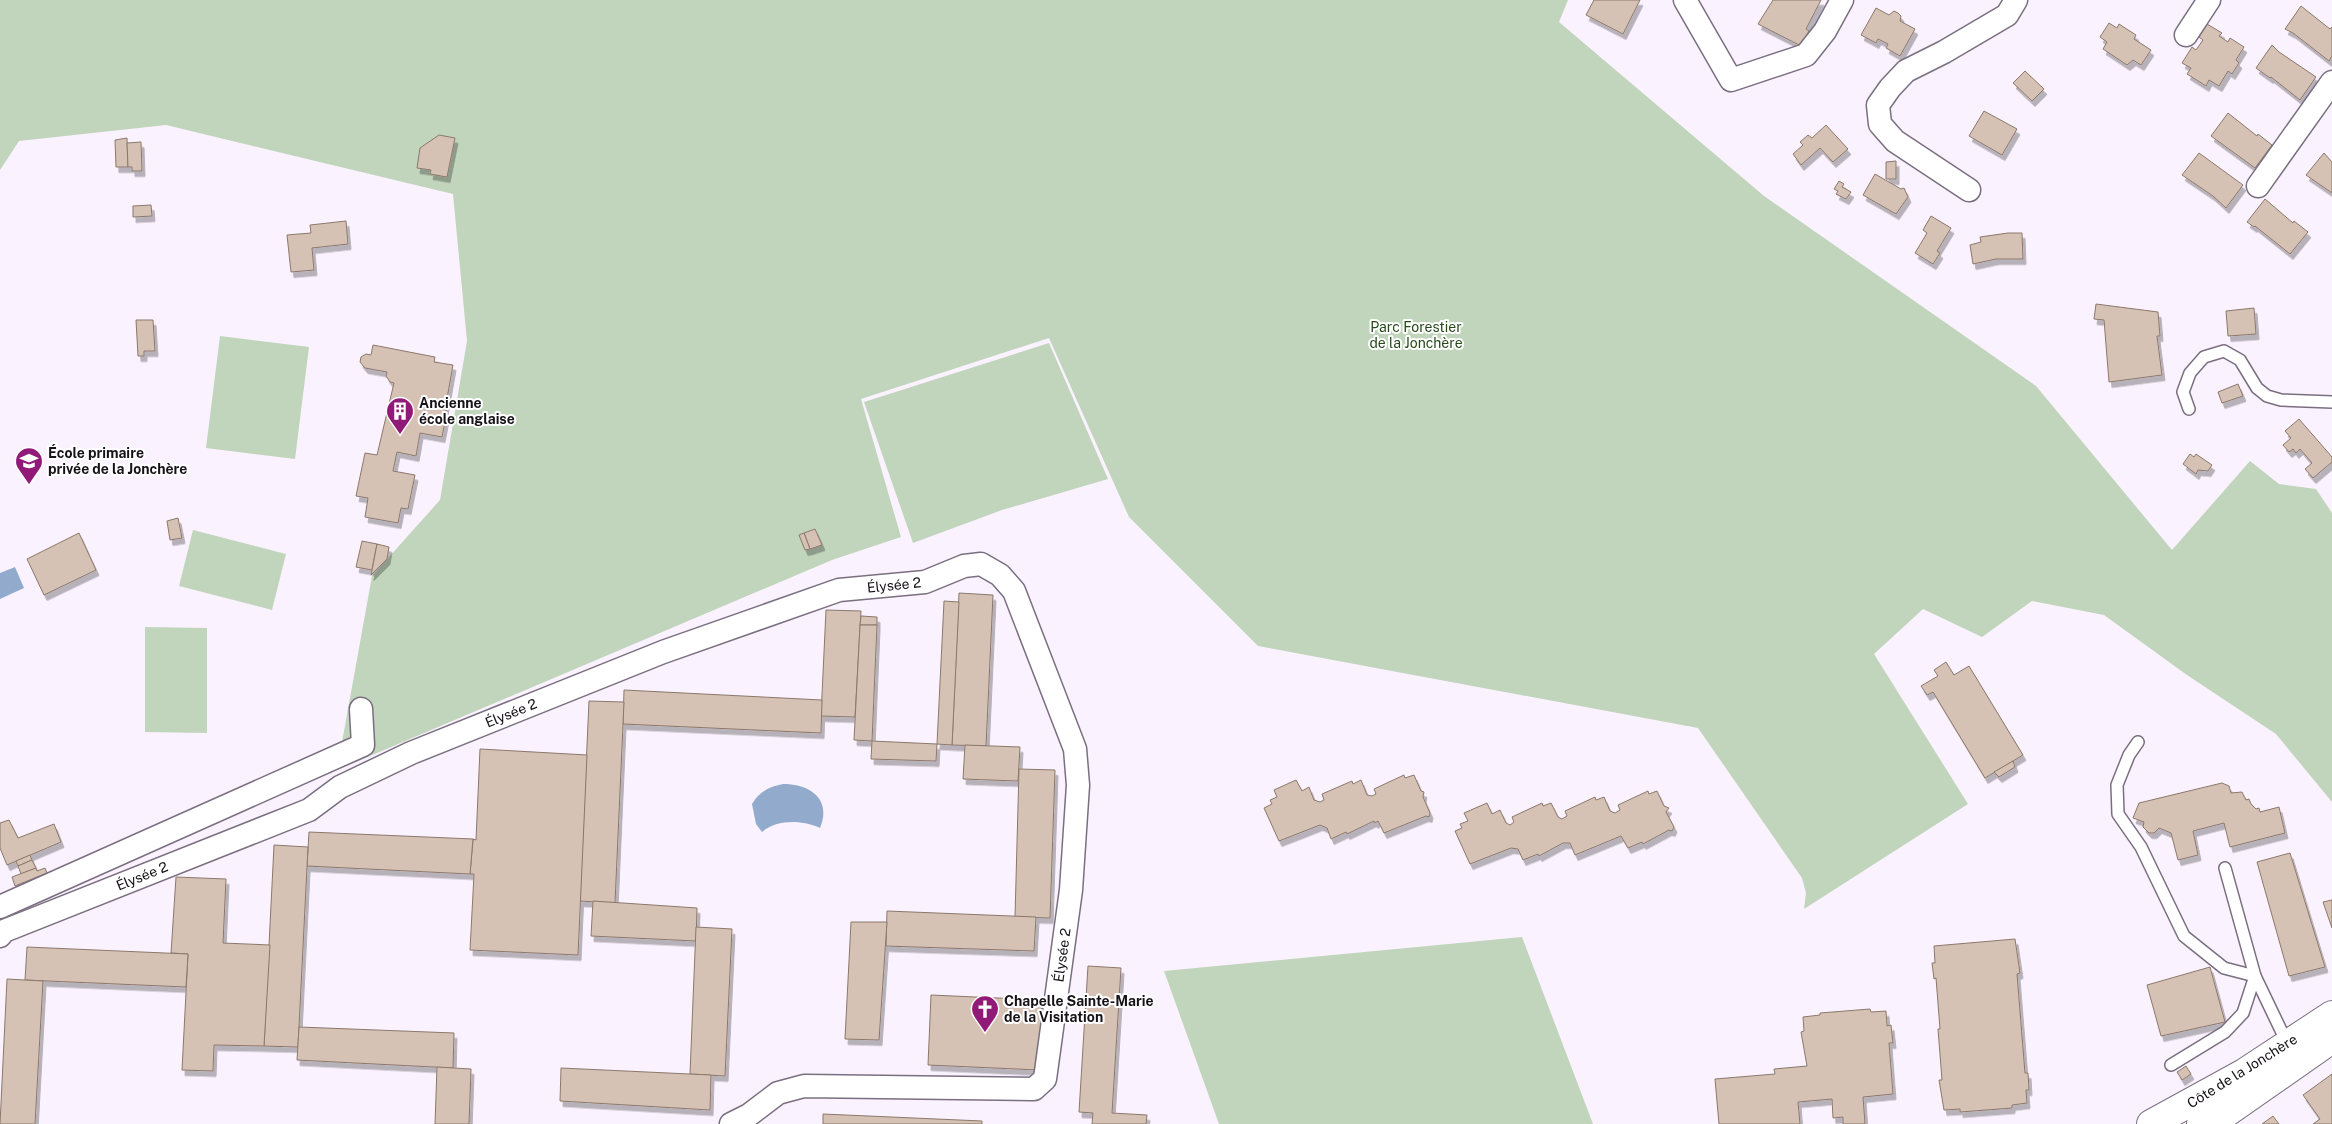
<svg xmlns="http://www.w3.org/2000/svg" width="2332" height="1124" font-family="'Public Sans',sans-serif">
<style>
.green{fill:#c1d4bc}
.water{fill:#92aacc}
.building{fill:#d6c2b4;stroke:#8b786c;filter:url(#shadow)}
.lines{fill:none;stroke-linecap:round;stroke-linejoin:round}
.service-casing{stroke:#7a6f80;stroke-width:14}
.minor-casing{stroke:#7a6f80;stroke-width:25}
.tertiary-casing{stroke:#7a6f80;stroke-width:30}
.service{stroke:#fff;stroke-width:11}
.minor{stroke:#fff;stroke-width:22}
.tertiary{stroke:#fff;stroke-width:28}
.labels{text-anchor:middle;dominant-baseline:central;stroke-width:4;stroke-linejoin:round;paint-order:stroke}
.park-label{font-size:14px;fill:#254919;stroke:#fff}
.poi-label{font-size:14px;font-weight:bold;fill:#161218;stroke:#fff;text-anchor:start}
.street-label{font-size:14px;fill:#161218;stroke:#fff}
</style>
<defs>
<filter id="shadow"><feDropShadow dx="3" dy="5.5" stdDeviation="0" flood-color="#0004"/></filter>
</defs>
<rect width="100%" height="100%" fill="#faf2fe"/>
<g class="green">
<polygon points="0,0 1568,0 1559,22 1764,196 2036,386 2172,550 2250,461 2279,484 2316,489 2332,513 2332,802 2276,734 2187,675 2104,615 2032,601 1982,637 1923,609 1874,654 1968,804 1804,909 1806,893 1802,878 1698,728 1258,646 1129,517 1049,338 861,399 901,537 832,560 337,770 372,576 440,500 467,341 453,194 166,125 19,141 0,170"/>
<polygon points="220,336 309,347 295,459 206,448"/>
<polygon points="1049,343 1108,479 1002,510 913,543 864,402"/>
<polygon points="193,530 286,554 272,610 179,586"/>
<polygon points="145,627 207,628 207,733 145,732"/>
<polygon points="1522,937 1593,1124 1219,1124 1164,971"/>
</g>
<g class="water">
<polygon points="15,567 24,588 0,599 0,573"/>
<path d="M783 784C810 784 832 799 820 828 803 820 777 819 762 832L756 824 752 804C760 791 769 787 783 784Z"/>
</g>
<g class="building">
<polygon points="1594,0 1640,0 1623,34 1586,15"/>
<polygon points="1773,0 1821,0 1806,29 1809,31 1801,46 1758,24"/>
<polygon points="2301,6 2330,29 2332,27 2332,56 2329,61 2293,33 2285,29"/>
<polygon points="1876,8 1889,15 1894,11 1898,13 1901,16 1900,21 1915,29 1900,56 1886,48 1888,44 1878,39 1876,43 1861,35"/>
<polygon points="2109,23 2117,28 2119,24 2136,35 2134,39 2151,50 2141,65 2133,60 2127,65 2103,49 2107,42 2100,37"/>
<polygon points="2207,24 2222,33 2219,36 2228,42 2230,38 2244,47 2236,60 2239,63 2232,74 2228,71 2219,86 2209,80 2206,86 2187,74 2191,68 2182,63 2192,47 2196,50 2203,40 2199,37"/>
<polygon points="2272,45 2279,52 2316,77 2300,100 2271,77 2270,78 2256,68"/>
<polygon points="2025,71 2044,89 2032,101 2013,83"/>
<polygon points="1984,111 2017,129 2002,155 1969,136"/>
<polygon points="2228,113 2257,136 2258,134 2272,145 2255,168 2211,136"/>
<polygon points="1826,125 1848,149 1833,162 1820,148 1801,165 1793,154 1803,145 1800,142 1808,135 1812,138"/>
<polygon points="439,135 455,138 447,177 430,174 431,170 417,168 420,148"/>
<polygon points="127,138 128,167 116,167 115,140"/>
<polygon points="141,142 142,171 132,171 132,167 128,167 127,143"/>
<polygon points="2199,153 2243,185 2226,208 2213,196 2182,175"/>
<polygon points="2324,153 2332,162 2332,193 2306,175"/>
<polygon points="1896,161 1896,179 1886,179 1886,162"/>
<polygon points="1875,174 1901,189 1904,188 1908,197 1896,214 1863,195"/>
<polygon points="1839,181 1844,184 1842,187 1851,192 1846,199 1836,194 1838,191 1834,189"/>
<polygon points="2265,199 2293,223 2294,221 2308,232 2290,254 2255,226 2254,227 2247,222"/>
<polygon points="151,205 152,216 133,217 133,206"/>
<polygon points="1931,216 1951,228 1937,251 1940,253 1933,264 1915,253 1927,233 1923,230"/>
<polygon points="346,221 348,244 312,248 314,270 291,272 287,235 311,233 310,225"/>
<polygon points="2008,233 2022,233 2023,259 1996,259 1973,264 1970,245 1981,242 1980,237"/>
<polygon points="2096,304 2158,312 2160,336 2157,336 2162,375 2109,382 2104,320 2094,319"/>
<polygon points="2254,308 2256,334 2228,336 2226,311"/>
<polygon points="136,320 153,320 155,351 144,351 144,356 138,356"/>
<polygon points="373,345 435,357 434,362 453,365 445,410 447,411 442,437 420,433 416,456 397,452 393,471 415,475 408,509 401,508 398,523 365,517 368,498 356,496 365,453 377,455 394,383 390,382 386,376 387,372 365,368 360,362 361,357 366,354 371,355"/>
<polygon points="2238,384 2243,396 2222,403 2218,392"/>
<polygon points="2299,419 2332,457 2332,462 2313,478 2305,469 2312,463 2300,449 2296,453 2293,449 2289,452 2283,445 2291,438 2285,431"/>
<polygon points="2190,454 2194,457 2196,454 2212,465 2208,471 2198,470 2196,474 2183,464"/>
<polygon points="178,518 182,538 170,540 167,521"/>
<polygon points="815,529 822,545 810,549 804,533"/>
<polygon points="79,533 96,570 44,595 27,559"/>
<polygon points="804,533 810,549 805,550 799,535"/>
<polygon points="362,541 377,544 372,570 356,567"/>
<polygon points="377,544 389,547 387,559 371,575"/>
<polygon points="959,593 993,595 986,746 952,745"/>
<polygon points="944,601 959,602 952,745 937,744"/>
<polygon points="826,610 861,611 855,717 821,716"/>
<polygon points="861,616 877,617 877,625 860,625"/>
<polygon points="860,625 877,625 872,741 854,740"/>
<polygon points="1946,662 1954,675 1969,666 2023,755 1985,778 1933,692 1927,695 1921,686 1938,676 1934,670"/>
<polygon points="624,690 822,700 821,733 623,724"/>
<polygon points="589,701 624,702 615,903 580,901"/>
<polygon points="872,741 937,744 936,761 871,759"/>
<polygon points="965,745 1020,747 1018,781 963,779"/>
<polygon points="480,749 587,755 578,955 470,950 474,874 470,874 473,839 476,840"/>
<polygon points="2013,761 2015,767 1999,777 1994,772"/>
<polygon points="1019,769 1055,770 1050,918 1015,917"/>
<polygon points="1404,775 1405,778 1414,775 1421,791 1424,792 1423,797 1430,813 1429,817 1426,816 1384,833 1378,821 1375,823 1374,821 1347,834 1346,832 1331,839 1327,828 1320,825 1279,841 1264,808 1272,804 1270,800 1277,797 1274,790 1296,780 1302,791 1309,787 1314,800 1320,802 1324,800 1322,794 1352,781 1353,784 1361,780 1367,795 1372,796 1376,794 1374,789"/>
<polygon points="2222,783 2229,786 2231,793 2242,792 2246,800 2249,799 2251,804 2256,809 2259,808 2260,812 2279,807 2285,833 2230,847 2224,823 2193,831 2198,855 2178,860 2171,833 2159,828 2154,833 2149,833 2143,827 2144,822 2133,818 2139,803"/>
<polygon points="1648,791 1649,794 1657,791 1664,806 1669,808 1666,812 1674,827 1672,831 1669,830 1643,844 1642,842 1628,848 1621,836 1575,855 1570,843 1563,843 1539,856 1538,854 1523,860 1518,849 1511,848 1470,864 1455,831 1462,828 1460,824 1468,821 1464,813 1487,803 1492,814 1500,810 1506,823 1510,825 1514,822 1512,817 1542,803 1543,806 1551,803 1558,817 1562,819 1567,816 1565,811 1595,797 1596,800 1604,797 1610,811 1615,813 1620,810 1618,805"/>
<polygon points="9,820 18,838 54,824 61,842 7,865 0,848 0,823"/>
<polygon points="309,832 473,839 470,874 307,866"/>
<polygon points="274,845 308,847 298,1047 264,1046"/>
<polygon points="2290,853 2325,967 2289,976 2257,862"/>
<polygon points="30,855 32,860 18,866 16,861"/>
<polygon points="32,860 36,868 21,874 18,866"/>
<polygon points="36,868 37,871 45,868 47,873 15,886 12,877"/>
<polygon points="176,877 226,879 223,943 270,945 264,1046 214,1045 213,1071 182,1070 188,954 171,953"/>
<polygon points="2332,900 2332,928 2323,902"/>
<polygon points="593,901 697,908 696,941 591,936"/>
<polygon points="887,911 1036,917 1034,951 886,946"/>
<polygon points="851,922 887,922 879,1040 845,1039"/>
<polygon points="696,927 732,929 725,1076 690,1074"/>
<polygon points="2015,939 2020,973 2017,974 2025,1073 2028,1073 2029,1090 2026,1090 2027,1103 2012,1105 2012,1108 1960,1112 1960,1109 1944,1110 1939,1080 1942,1080 1938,1029 1940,1029 1936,978 1934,979 1932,963 1935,963 1934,946"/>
<polygon points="27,947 188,954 186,987 25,980"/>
<polygon points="1088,966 1121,968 1112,1113 1147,1115 1146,1124 1092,1124 1093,1113 1079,1112"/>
<polygon points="2210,967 2225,1022 2161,1036 2147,985"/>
<polygon points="7,979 43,981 35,1124 0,1124"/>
<polygon points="931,995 1042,1000 1039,1070 928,1065"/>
<polygon points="1870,1009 1871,1012 1886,1011 1887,1026 1891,1025 1893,1043 1889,1043 1893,1094 1863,1097 1865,1124 1843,1124 1843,1117 1833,1118 1832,1099 1798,1102 1800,1124 1719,1124 1715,1079 1775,1074 1774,1069 1807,1066 1801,1032 1804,1031 1803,1017 1820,1015 1820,1013"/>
<polygon points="299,1027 454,1033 453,1068 297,1060"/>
<polygon points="2186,1066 2191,1074 2182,1080 2177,1072"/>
<polygon points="437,1067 471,1069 469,1124 435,1124"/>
<polygon points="561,1068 711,1075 710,1110 560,1101"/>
<polygon points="2332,1074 2332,1124 2313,1124 2320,1119 2303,1095"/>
<polygon points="823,1114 982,1121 982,1124 823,1124"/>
<polygon points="2273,1116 2279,1124 2262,1124"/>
</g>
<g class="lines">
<g class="service-casing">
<g id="service">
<polyline points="2189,409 2183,392 2190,373 2204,357 2224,351 2240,360 2257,388 2267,396 2281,400 2332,402"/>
<polyline points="2138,742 2129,755 2117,785 2118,814 2141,847 2184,936 2224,968 2255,976 2243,1013 2225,1032 2171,1065"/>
<polyline points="2225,868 2255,976 2288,1045"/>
</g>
</g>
<g class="minor-casing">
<g id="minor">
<polyline points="1685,0 1731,80 1806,55 1825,31 1842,0"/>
<polyline points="2186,35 2209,0"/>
<polyline points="2258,186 2332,82"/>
<polyline points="1969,190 1895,141 1880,124 1878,105 1890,88 1906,71 1944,52 2007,15 2016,0"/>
<polyline points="0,907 363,745 361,709"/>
<polyline points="0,936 4,931 309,810 340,787 411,753 663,652 839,590 925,582 964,566 981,564 1000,575 1014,591 1075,749 1078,785 1071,890 1045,1079 1034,1089 804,1086 778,1093 749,1115 731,1124"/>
</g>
</g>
<g class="tertiary-casing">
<g id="tertiary">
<polyline points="2151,1124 2244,1073 2332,1015"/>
<polyline points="2201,1124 2226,1113 2332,1039"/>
</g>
</g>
<use href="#service" class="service"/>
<use href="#minor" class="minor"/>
<use href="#tertiary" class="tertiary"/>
</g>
<defs>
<g id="building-pin" transform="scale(1.4375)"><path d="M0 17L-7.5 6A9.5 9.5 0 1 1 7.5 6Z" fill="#911977" stroke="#fff"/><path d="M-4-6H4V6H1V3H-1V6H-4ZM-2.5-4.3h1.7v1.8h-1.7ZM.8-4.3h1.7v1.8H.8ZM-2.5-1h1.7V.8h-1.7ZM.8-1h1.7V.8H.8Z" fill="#fff"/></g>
<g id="school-pin" transform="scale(1.4375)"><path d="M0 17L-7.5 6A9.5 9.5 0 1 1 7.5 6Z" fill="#911977" stroke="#fff"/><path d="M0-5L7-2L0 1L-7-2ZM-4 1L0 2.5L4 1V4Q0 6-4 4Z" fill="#fff"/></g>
<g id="church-pin" transform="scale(1.4375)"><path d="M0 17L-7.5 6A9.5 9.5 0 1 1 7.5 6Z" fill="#911977" stroke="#fff"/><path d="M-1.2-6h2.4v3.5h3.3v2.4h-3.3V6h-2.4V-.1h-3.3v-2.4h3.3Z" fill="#fff"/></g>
</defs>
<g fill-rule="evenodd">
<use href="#building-pin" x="400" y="411"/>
<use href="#school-pin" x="29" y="461"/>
<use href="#church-pin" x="985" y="1009"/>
</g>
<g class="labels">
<g class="park-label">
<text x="1416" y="327">Parc Forestier<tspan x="1416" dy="16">de la Jonchère</tspan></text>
</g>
<g class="poi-label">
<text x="419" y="403">Ancienne<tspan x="419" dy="16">école anglaise</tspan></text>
<text x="48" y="453">École primaire<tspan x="48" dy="16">privée de la Jonchère</tspan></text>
<text x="1004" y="1001">Chapelle Sainte-Marie<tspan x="1004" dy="16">de la Visitation</tspan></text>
</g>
<g class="street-label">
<text transform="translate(894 585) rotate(-6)">Élysée 2</text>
<text transform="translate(511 713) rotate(-22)">Élysée 2</text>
<text transform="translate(142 876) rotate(-22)">Élysée 2</text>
<text transform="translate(1062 955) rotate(-82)">Élysée 2</text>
<text transform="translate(2242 1071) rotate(-32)">Côte de la Jonchère</text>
</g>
</g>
</svg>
